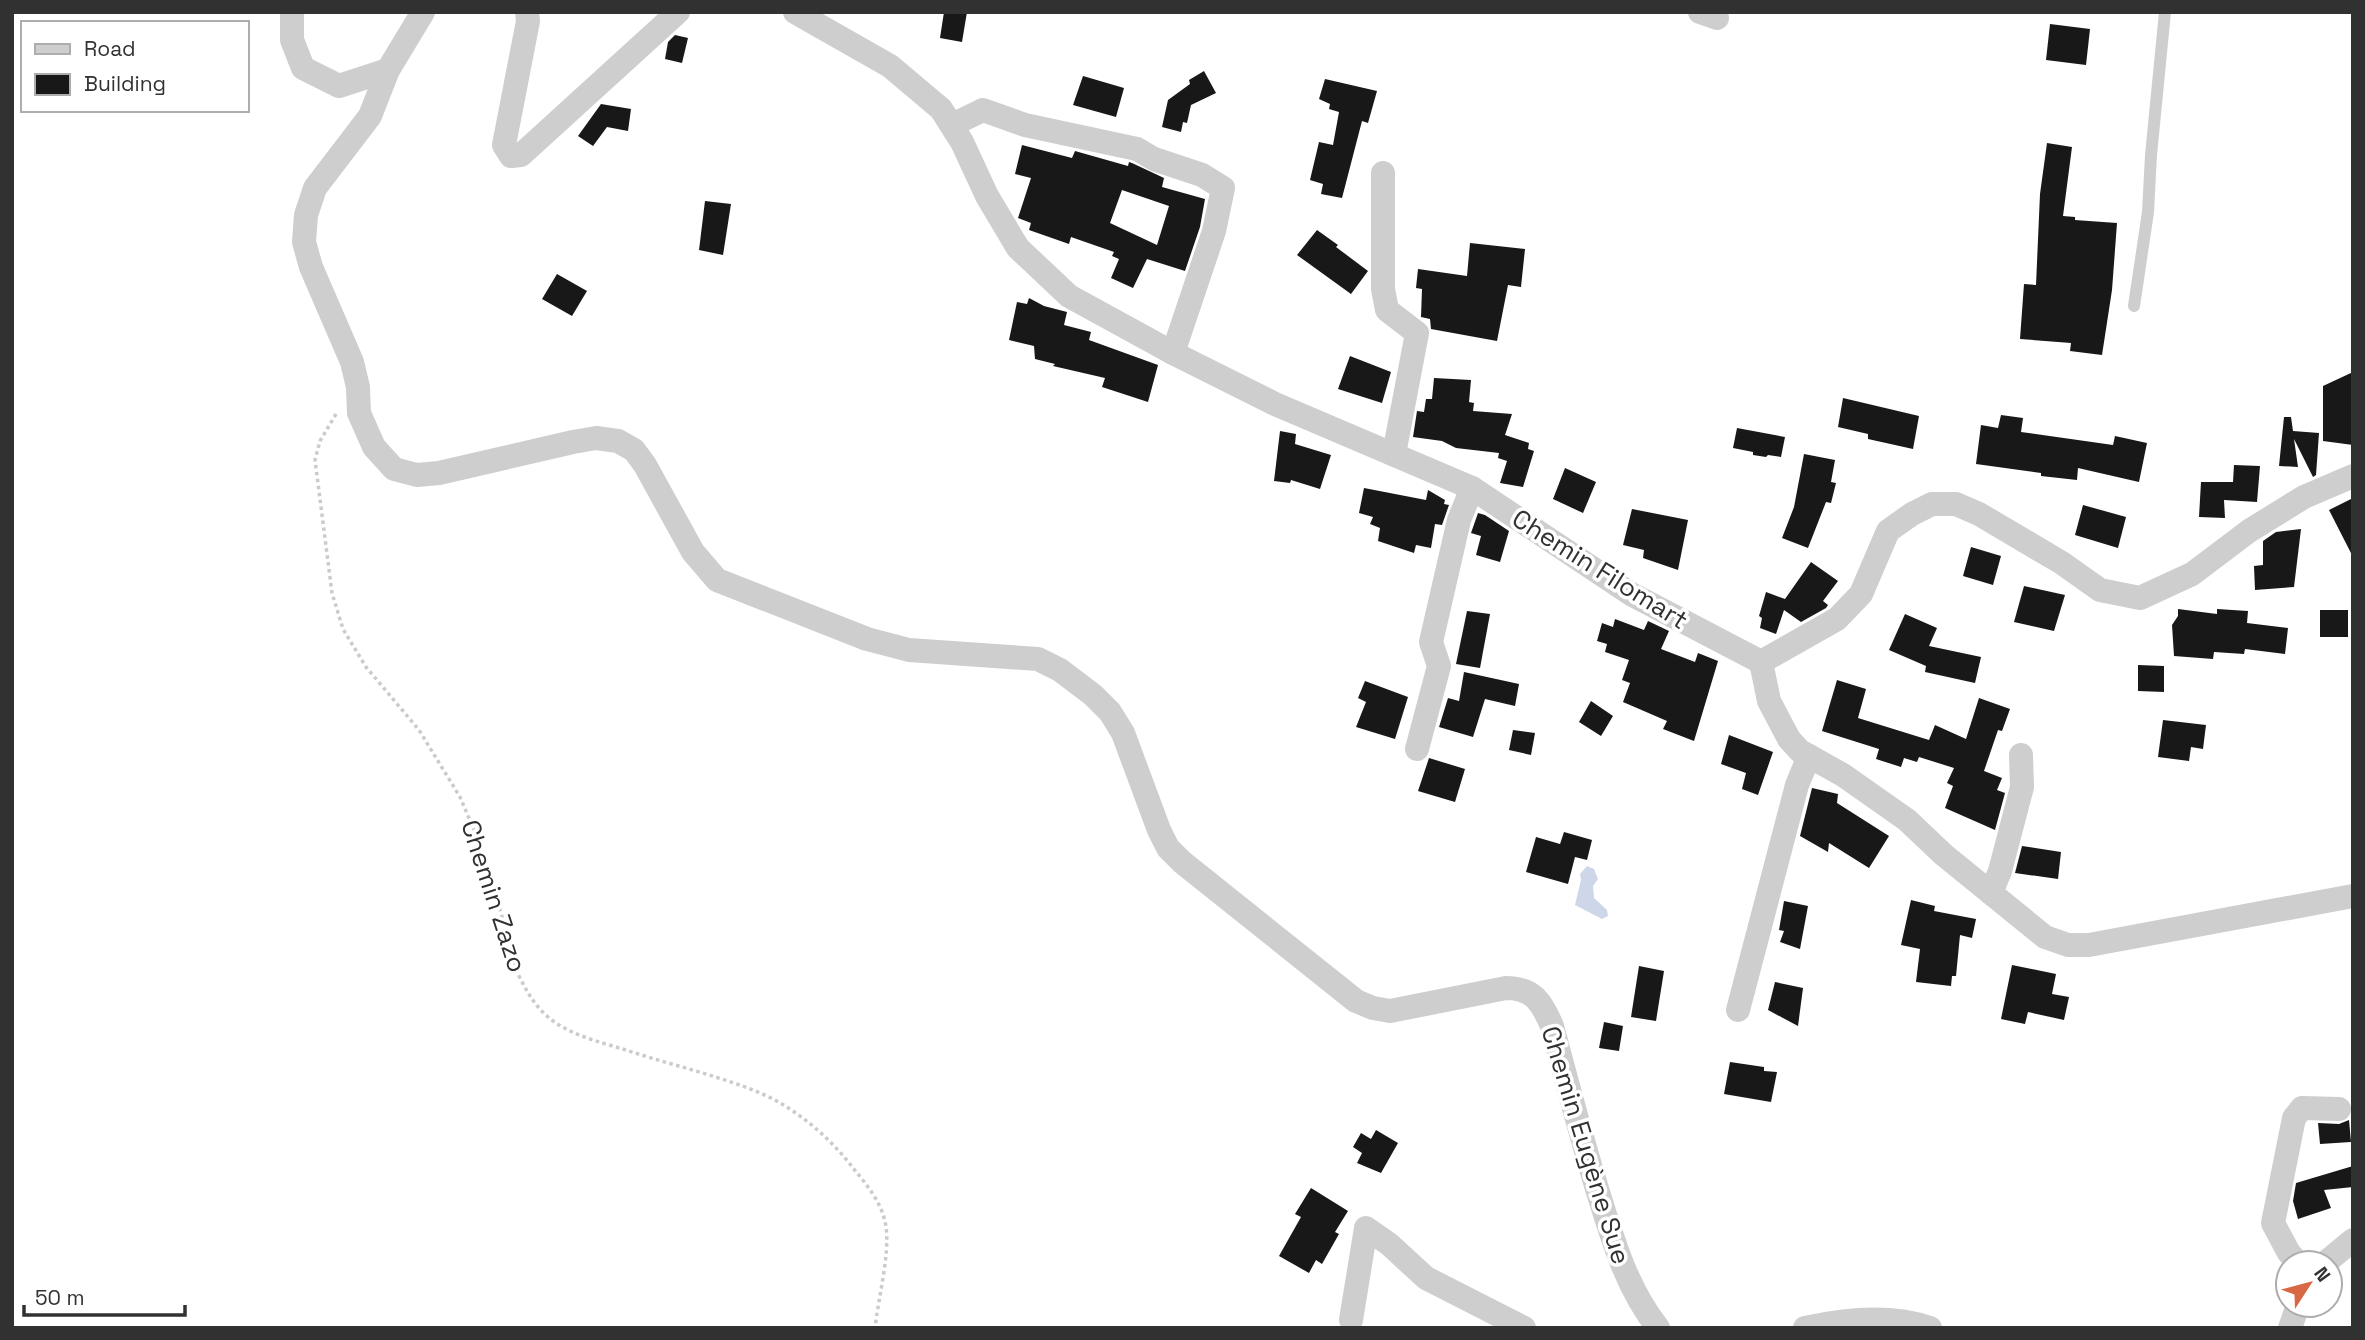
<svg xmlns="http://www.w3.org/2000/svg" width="2365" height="1340" font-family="'Space Grotesk',sans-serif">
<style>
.water{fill:#ced6ea}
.building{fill:#181818;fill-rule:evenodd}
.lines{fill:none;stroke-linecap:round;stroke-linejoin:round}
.path{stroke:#cbcbcb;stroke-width:3.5;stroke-dasharray:3.5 3.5;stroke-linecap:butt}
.lane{stroke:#cecece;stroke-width:12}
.street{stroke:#cecece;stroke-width:24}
.labels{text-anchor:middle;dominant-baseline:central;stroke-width:7;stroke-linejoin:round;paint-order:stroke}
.street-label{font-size:26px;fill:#313131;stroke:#fff}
</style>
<rect width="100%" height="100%" fill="#fff"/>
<polygon class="water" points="1587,866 1594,869 1598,879 1593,886 1594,898 1607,910 1608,916 1602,919 1575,905 1581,880 1580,874"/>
<g class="building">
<polygon points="944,12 967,12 962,42 940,38"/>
<polygon points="2050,24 2090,29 2086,65 2046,60"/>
<polygon points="675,35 688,38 682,63 665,59 668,42"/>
<polygon points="1204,71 1216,93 1191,105 1187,123 1183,122 1181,132 1162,127 1168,100 1190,84 1189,80"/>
<polygon points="1083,76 1124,88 1116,117 1073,105"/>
<polygon points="1325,79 1377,91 1368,123 1362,121 1342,198 1321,194 1323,184 1310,180 1319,142 1333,145 1339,112 1329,109 1330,104 1319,99"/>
<polygon points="601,104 631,109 628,131 607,127 593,146 578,136"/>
<polygon points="2047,143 2072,147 2063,216 2075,217 2075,220 2117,223 2112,290 2102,355 2070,351 2071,343 2020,339 2024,284 2036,285 2040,194"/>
<path d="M1022 145 1072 158 1075 151 1128 166 1129 162 1132 163 1164 178 1162 187 1205 199 1200 227 1185 271 1147 259 1133 288 1111 278 1119 259 1112 256 1114 252 1071 237 1069 244 1029 230 1031 223 1018 218 1031 178 1015 174ZM1122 190 1169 206 1157 245 1110 223Z"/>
<polygon points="705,201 731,204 723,255 699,250"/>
<polygon points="1317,230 1338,245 1336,247 1368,271 1351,294 1297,255"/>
<polygon points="1470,243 1525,249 1521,287 1508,285 1497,341 1431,329 1430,319 1421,317 1422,289 1416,288 1418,269 1467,276"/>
<polygon points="557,274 587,291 572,316 542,299"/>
<polygon points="1029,298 1044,306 1067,312 1064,325 1091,332 1089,340 1158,365 1148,402 1102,387 1105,378 1053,366 1055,364 1035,359 1034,346 1009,340 1017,302 1027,304"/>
<polygon points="1350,356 1391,372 1382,403 1338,389"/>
<polygon points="2353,372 2353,445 2323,441 2323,386"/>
<polygon points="1434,378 1471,380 1469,402 1474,403 1473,411 1512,414 1505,435 1529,443 1528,449 1534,451 1523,487 1500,483 1507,461 1498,458 1499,453 1456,448 1442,441 1413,437 1417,411 1424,412 1426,399 1432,399"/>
<polygon points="1843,398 1919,416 1913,449 1868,439 1868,434 1838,427"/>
<polygon points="2001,415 2023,418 2021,432 2113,445 2115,436 2147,443 2139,482 2078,468 2077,480 2041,476 2041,473 1976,464 1981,425 1998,428"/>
<polygon points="2284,417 2291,417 2293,431 2319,433 2316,475 2313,477 2294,439 2298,467 2279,466"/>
<polygon points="1737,428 1785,437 1781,457 1768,455 1766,457 1753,455 1753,452 1733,448"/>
<polygon points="1280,431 1296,434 1295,444 1331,455 1320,489 1291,480 1290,483 1274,481"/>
<polygon points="1804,454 1835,460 1831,482 1836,483 1831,503 1826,502 1808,548 1782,538 1794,507"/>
<polygon points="2234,465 2260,466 2257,502 2224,500 2225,518 2199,517 2201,482 2233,482"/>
<polygon points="1565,468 1596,482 1583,513 1553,499"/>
<polygon points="1364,488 1426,500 1428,490 1445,500 1444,504 1449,505 1442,525 1435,524 1431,548 1416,545 1414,553 1378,541 1380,528 1370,524 1373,517 1359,513"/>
<polygon points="2353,498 2353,557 2329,510"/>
<polygon points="2083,505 2126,517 2118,548 2075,535"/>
<polygon points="1632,509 1688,520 1678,570 1643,558 1644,550 1623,545"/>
<polygon points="1478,513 1485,515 1509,531 1500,562 1476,555 1481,536 1471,533"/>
<polygon points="2301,529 2294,587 2255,590 2254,566 2263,565 2263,541 2276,532"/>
<polygon points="1971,547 2001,556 1993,585 1963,576"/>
<polygon points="1811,562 1838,581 1823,601 1828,605 1826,608 1801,622 1784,610 1776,634 1760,628 1762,618 1759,616 1766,592 1785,599"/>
<polygon points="2024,586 2065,595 2054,631 2014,622"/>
<polygon points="2178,609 2217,614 2217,609 2248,611 2247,623 2288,628 2285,654 2245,649 2244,654 2214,652 2213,659 2174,656 2172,625 2178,616"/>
<rect x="2320" y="610" width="28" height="27"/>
<polygon points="1467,611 1490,614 1480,668 1456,664"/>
<polygon points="1905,614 1937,628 1929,646 1981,657 1975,683 1925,672 1926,666 1889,650"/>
<polygon points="1615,619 1644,630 1648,621 1669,631 1661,649 1695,662 1698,653 1718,661 1694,741 1663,729 1667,721 1623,702 1630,683 1622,680 1629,660 1605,652 1607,644 1597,641 1602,623 1613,627"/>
<polygon points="2138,665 2164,666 2164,692 2138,691"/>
<polygon points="1464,672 1519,684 1515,706 1485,699 1473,737 1439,727 1448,698 1459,701"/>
<polygon points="1837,680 1866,689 1858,718 1929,740 1935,725 1966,739 1979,698 2010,709 2002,731 1998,730 1984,771 2002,778 1997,790 2005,793 1995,830 1945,808 1953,786 1947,783 1954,768 1919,757 1917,762 1904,758 1901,767 1876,759 1879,749 1822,731"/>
<polygon points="1365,681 1408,697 1395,739 1356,727 1366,702 1358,698"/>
<polygon points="1591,701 1613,716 1601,736 1579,722"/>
<polygon points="2163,720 2206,725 2203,749 2191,747 2189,761 2158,757"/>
<polygon points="1513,730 1535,733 1531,755 1509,750"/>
<polygon points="1729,735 1773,752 1758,795 1742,789 1746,773 1721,764"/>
<polygon points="1429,758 1465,769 1455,802 1418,791"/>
<polygon points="1812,788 1838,794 1837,803 1889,836 1869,868 1829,843 1828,852 1800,836"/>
<polygon points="1564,832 1592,840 1587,860 1575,857 1568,884 1526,872 1536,837 1560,844"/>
<polygon points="2022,846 2061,852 2058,879 2015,873"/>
<polygon points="1911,900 1935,906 1934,911 1976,919 1972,938 1960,935 1956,976 1952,976 1951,986 1916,982 1920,949 1901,945"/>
<polygon points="1784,901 1808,906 1800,949 1780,942 1784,931 1779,930"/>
<polygon points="2012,965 2056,974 2052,994 2069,997 2064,1020 2028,1012 2025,1024 2001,1019"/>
<polygon points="1639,966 1664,971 1656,1021 1631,1017"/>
<polygon points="1775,982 1803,988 1798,1026 1768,1010"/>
<polygon points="1604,1022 1623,1026 1619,1051 1599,1048"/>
<polygon points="1730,1062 1764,1067 1764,1071 1777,1072 1771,1102 1724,1094"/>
<polygon points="2349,1120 2351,1142 2320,1144 2318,1123 2339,1124"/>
<polygon points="1376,1130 1398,1143 1381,1173 1357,1163 1362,1153 1353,1147 1361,1133 1371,1139"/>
<polygon points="2353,1166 2353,1187 2324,1190 2331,1208 2298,1219 2293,1201 2296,1183"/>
<polygon points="1311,1188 1348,1211 1335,1232 1339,1234 1322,1264 1316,1260 1309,1273 1279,1256 1301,1217 1295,1214"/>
</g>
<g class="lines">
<path class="path" d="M336 414 320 441 315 460 332 593 343 629 366 667 419 730 460 797 477 837 492 881 518 974C526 990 534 1005 548 1017 569 1035 600 1042 626 1050 668 1064 712 1074 753 1090 792 1105 828 1135 853 1168 867 1185 883 1204 886 1227 890 1254 878 1300 875 1328"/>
<polyline class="lane" points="2134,306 2148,212 2151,155 2165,12"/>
<g class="street">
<polyline points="292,12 292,40 303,68 339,86 388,70 423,12"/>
<polyline points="527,12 528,21 504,145 511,156 521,155 678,12"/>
<polyline points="795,12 890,66 941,109 962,142 987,196 1018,248 1069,296 1173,353 1275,404 1472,488 1631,594 1761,662"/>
<polyline points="1700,12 1717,18"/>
<path d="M388 70 370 116 315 188 306 215 304 242 311 267 352 362 358 387 359 413 374 447 394 469 417 475 439 473 573 442 596 438 618 441 634 450 645 465 693 552 717 580 867 639 909 650 1038 659 1060 670 1093 695 1110 712 1123 733 1159 830 1168 848 1182 862 1356 1001 1373 1008 1390 1011 1506 988C1534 988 1542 1003 1552 1026 1567 1082 1581 1137 1598 1192 1613 1240 1626 1287 1658 1328"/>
<polyline points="952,125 983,110 1025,125 1137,149 1154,159 1202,175 1223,188 1214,231 1173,353"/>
<polyline points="1383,173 1383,289 1387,310 1417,333 1394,454"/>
<polyline points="1761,662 1837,619 1861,594 1888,531 1912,514 1932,504 1956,504 1979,514 2062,563 2100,590 2140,598 2192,574 2249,531 2304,497 2353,476"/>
<polyline points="1761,662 1769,701 1789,739 1800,751 1843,775 1907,820 1944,855 2045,937 2068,945 2089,945 2353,896"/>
<polyline points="1417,749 1439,666 1431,642 1459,520 1472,488"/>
<polyline points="1991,893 2000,871 2022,787 2021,755"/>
<polyline points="1738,1010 1797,785 1809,756"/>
<polyline points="2298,1263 2289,1253 2273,1223 2294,1118 2302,1108 2339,1109"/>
<polyline points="2325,1263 2353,1240"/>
<polyline points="1351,1320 1366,1228 1389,1244 1426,1278 1524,1328"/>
<path d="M1805 1328C1845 1319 1890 1314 1930 1328"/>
<polyline points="2290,1328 2298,1305"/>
</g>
</g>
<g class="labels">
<g class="street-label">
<text transform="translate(1600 569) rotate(32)">Chemin Filomart</text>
<text transform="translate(494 896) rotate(72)">Chemin Zazo</text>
<text transform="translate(1586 1145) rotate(73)">Chemin Eugène Sue</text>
</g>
</g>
<rect width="2365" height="1340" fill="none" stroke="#313131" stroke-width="28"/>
<rect x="21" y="21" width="228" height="91" fill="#ffffff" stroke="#adadad" stroke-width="2"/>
<rect x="35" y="44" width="35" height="10" fill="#cecece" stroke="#adadad" stroke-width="2"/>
<text x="84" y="56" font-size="21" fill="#313131">Road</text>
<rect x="35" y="74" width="35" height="21" fill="#181818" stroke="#adadad" stroke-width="2"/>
<text x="84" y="91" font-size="21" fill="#313131">Building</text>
<g transform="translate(2309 1284) rotate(54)"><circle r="33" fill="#ffffff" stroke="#adadad" stroke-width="2"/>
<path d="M0-5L12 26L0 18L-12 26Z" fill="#d86843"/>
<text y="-10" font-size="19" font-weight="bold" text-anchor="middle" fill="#313131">N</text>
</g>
<path d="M24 1305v10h161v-10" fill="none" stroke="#313131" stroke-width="3.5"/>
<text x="35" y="1305" font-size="21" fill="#313131" stroke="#ffffff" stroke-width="5" paint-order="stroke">50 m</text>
</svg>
